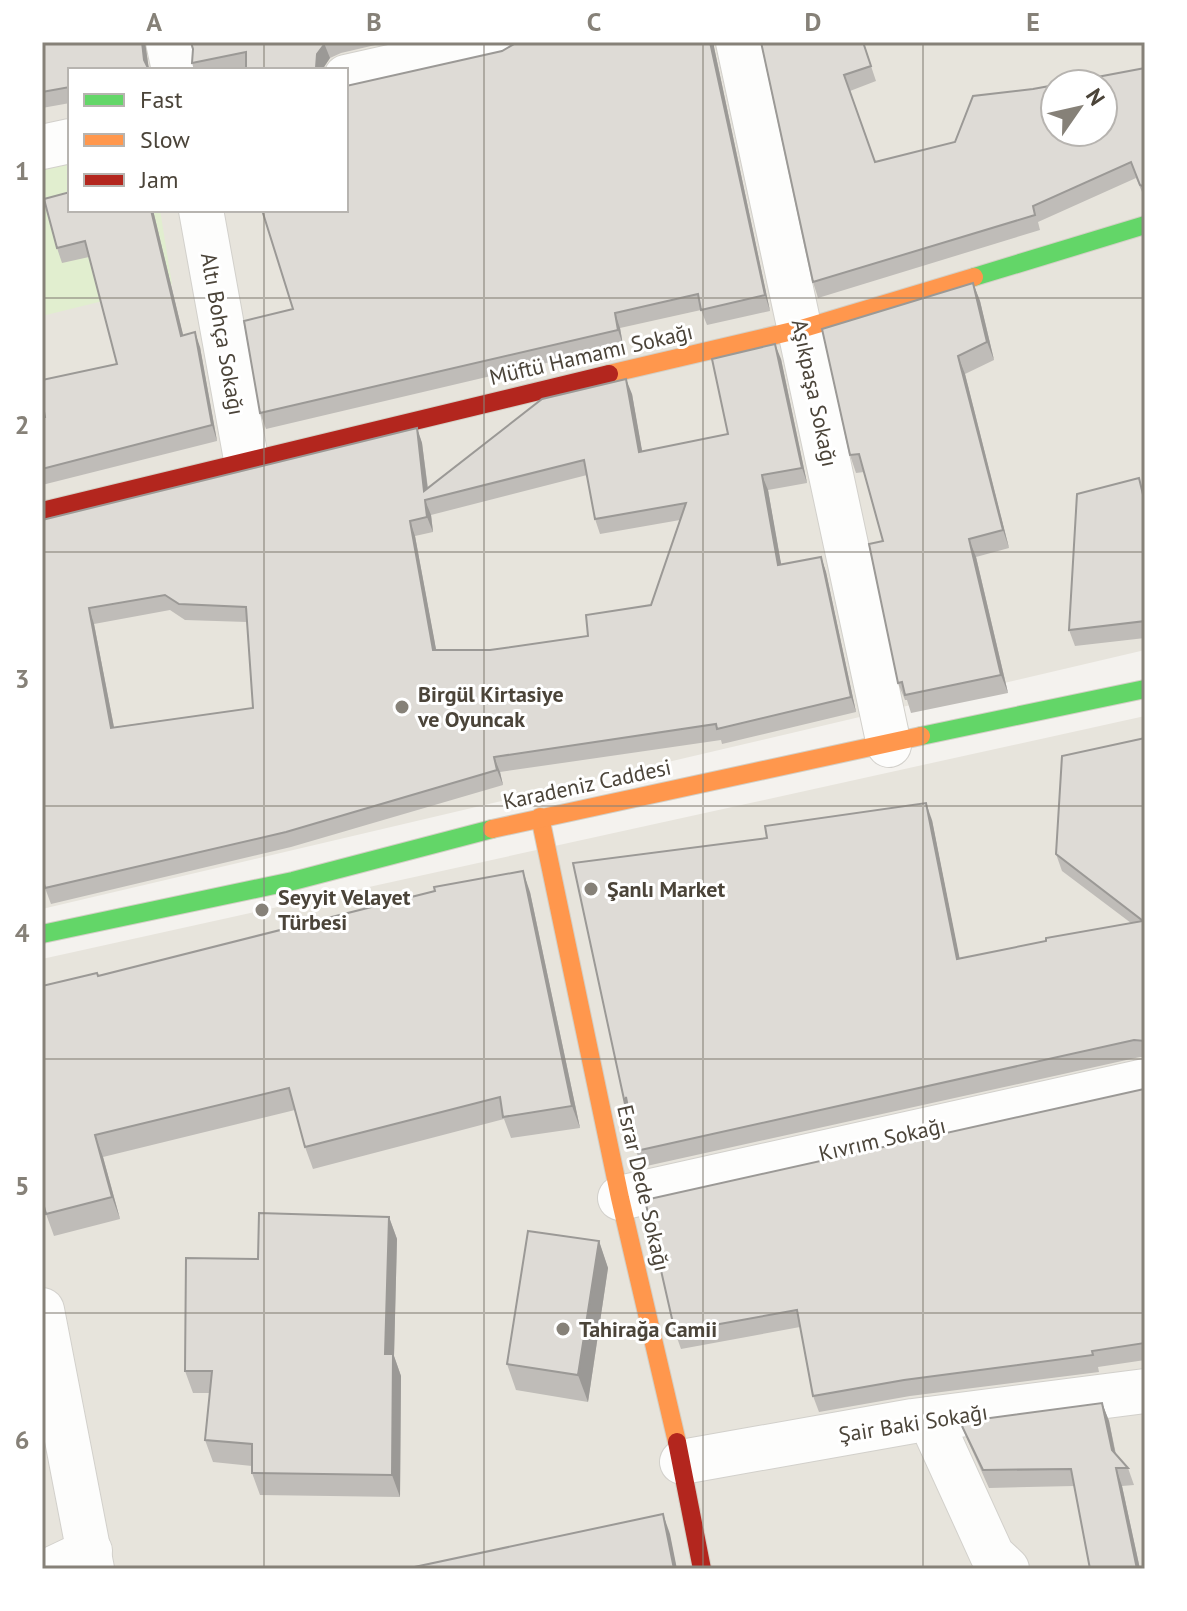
<svg xmlns="http://www.w3.org/2000/svg" width="1187" height="1611" font-family="'PT Sans',sans-serif">
<style>
.residential{fill:#e7e4dc;fill-rule:evenodd}
.green{fill:#e1eecf}
.lines{fill:none;stroke-linecap:round;stroke-linejoin:round}
.street-casing{stroke:#d2d0cb;stroke-width:46}
.fast-casing{stroke:#d3cfc5;stroke-width:20}
.slow-casing{stroke:#d3cfc5;stroke-width:20}
.jam-casing{stroke:#d3cfc5;stroke-width:20}
.street{stroke:#fdfdfc;stroke-width:44}
.fast{stroke:#63d668;stroke-width:18}
.slow{stroke:#ff974d;stroke-width:18}
.jam{stroke:#b3261e;stroke-width:18}
.wall{fill:#bfbcb8;fill-rule:evenodd}
.shaded-wall{fill:#9b9996}
.building{fill:#dedbd6;stroke:#9b9996;stroke-width:2;fill-rule:evenodd}
.grid{fill:none;stroke:#868178;stroke-width:2;stroke-opacity:0.55}
.poi-dot{fill:#868178;stroke:#fff;stroke-width:3}
.labels{text-anchor:middle;dominant-baseline:central;stroke-width:6;stroke-linejoin:round;paint-order:stroke}
.street-label{font-size:22px;fill:#4b4439;stroke:#fff}
.poi-label{font-size:22px;font-weight:bold;fill:#4b4439;stroke:#fff;text-anchor:start}
.neatline{fill:none;stroke:#868178;stroke-width:3}
.grid-label{font-size:26px;text-anchor:middle;font-weight:bold;fill:#868178}
</style>
<rect width="100%" height="100%" fill="#f4f2ee"/>
<g class="residential">
<path d="M42 42H1145V650L42 909ZM70 70H346V210H70ZM1055 84H1103V132H1055Z"/>
<polygon points="1145,716 1145,1569 42,1569 42,959"/>
</g>
<polygon class="green" points="70,135 70,210 160,210 172,284 42,316 42,141"/>
<g class="lines">
<g class="street-casing">
<g id="street">
<polyline points="168,42 174,70"/>
<polyline points="738,42 889,745"/>
<polyline points="346,77 502,42"/>
<polyline points="42,147 70,141"/>
<polyline points="201,210 246,459"/>
<polyline points="620,1198 1145,1081"/>
<polyline points="42,1310 92,1569"/>
<polyline points="930,1419 992,1555 1007,1569"/>
<polyline points="682,1462 913,1421 1145,1391"/>
<polyline points="52,1569 90,1551"/>
</g>
</g>
<g class="fast-casing">
<g id="fast">
<polyline points="974,277 1145,225"/>
<polyline points="921,736 1145,689"/>
<polyline points="42,934 293,881 492,829"/>
</g>
</g>
<g class="slow-casing">
<g id="slow">
<polyline points="609,374 801,329 974,277"/>
<polyline points="540,817 620,1198 677,1442"/>
<polyline points="492,829 921,736"/>
</g>
</g>
<g class="jam-casing">
<g id="jam">
<polyline points="42,511 609,374"/>
<polyline points="677,1442 702,1569"/>
</g>
</g>
<use href="#street" class="street"/>
<use href="#fast" class="fast"/>
<use href="#slow" class="slow"/>
<use href="#jam" class="jam"/>
</g>
<g class="wall">
<polygon points="42,42 145,42 149,70 70,70 70,103 42,108"/>
<polygon points="191,42 388,42 341,53 330,58 322,70 246,70 246,69 240,70 194,70 192,63 193,49"/>
<polygon points="515,42 714,42 714,47 770,311 707,325 701,310 620,328 623,345 266,429 260,413 293,309 502,51 514,44"/>
<polygon points="761,42 863,42 876,81 850,91 875,162 955,142 1033,89 1145,68 1145,199 1136,178 1038,222 1040,230 818,298 813,282"/>
<polygon points="70,210 153,210 183,335 200,347 217,441 42,485 42,418 45,417 117,364 89,257 62,263 57,248"/>
<polygon points="973,283 980,301 994,360 965,374 1009,548 976,557 1008,693 911,713 907,700 905,700 898,683 883,541 864,472 856,473 850,455"/>
<path d="M781 359 807 483 768 490 781 565 821 557 826 572 856 712 722 744 721 740 500 772 503 785 291 847 51 904 45 888 42 520 417 428 422 443 428 488 632 394 642 452 728 434ZM587 475 595 519 600 534 680 520 651 605 588 636 490 650H436L415 536 433 532 431 515ZM170 610 185 620 247 622 253 708 114 727 94 624Z"/>
<polygon points="1139,478 1145,496 1145,638 1075,646 1069,630"/>
<polygon points="1145,738 1145,1057 1140,1057 642,1167 636,1151 932,820 959,959 1131,923 1062,871 1056,854"/>
<polygon points="530,892 580,1128 511,1138 504,1119 313,1169 305,1147 295,1110 103,1157 120,1219 54,1236 46,1214 98,976"/>
<polygon points="1145,1089 1145,1360 1098,1367 1099,1372 910,1396 819,1412 813,1396 800,1327 681,1349 675,1332"/>
<polygon points="389,1217 397,1239 394,1356 401,1376 400,1497 260,1495 252,1473 252,1466 213,1462 205,1440 210,1393 193,1393 185,1371 258,1259"/>
<polygon points="599,1241 608,1268 588,1402 516,1390 507,1364"/>
<polygon points="1102,1403 1109,1421 1116,1454 1128,1468 1134,1485 1122,1486 1140,1569 1090,1569 1074,1486 989,1488 967,1439 960,1422"/>
</g>
<g class="shaded-wall">
<polygon points="142,42 145,42 149,70 144,60"/>
<polygon points="710,42 714,42 714,47 770,311 765,295"/>
<polygon points="324,43 330,58 322,70 317,70 317,54"/>
<polygon points="151,210 153,210 187,351 181,336"/>
<polygon points="973,283 980,301 994,360 987,342"/>
<polygon points="615,313 620,328 623,345 618,330"/>
<polygon points="195,332 200,347 217,441 212,425"/>
<polygon points="775,344 781,359 807,483 802,468"/>
<polygon points="958,356 965,374 1009,548 1003,530"/>
<polygon points="626,379 632,394 645,467 639,452"/>
<polygon points="417,428 422,443 429,499 424,491"/>
<polygon points="762,475 768,490 784,580 778,565"/>
<polygon points="425,500 431,515 433,532 427,517"/>
<polygon points="410,521 415,536 439,665 433,650"/>
<polygon points="969,539 976,557 1008,693 1001,675"/>
<polygon points="821,557 826,572 856,712 851,697"/>
<polygon points="89,608 94,624 117,743 111,728"/>
<polygon points="494,757 500,772 503,785 497,770"/>
<polygon points="926,803 932,820 963,975 957,959"/>
<polygon points="523,871 530,892 580,1128 572,1106"/>
<polygon points="95,1135 103,1157 120,1219 112,1197"/>
<polygon points="389,1217 397,1239 394,1356 401,1376 400,1497 392,1475 385,1354"/>
<polygon points="599,1241 608,1268 588,1402 578,1375"/>
<polygon points="1102,1403 1109,1421 1118,1467 1112,1450"/>
<polygon points="1116,1468 1122,1486 1140,1569 1137,1569"/>
<polygon points="663,1514 670,1534 677,1569 674,1569"/>
</g>
<g class="building">
<polygon points="42,42 142,42 144,60 149,70 70,70 70,87 42,92"/>
<polygon points="191,42 326,42 317,54 316,68 317,70 246,70 246,52 192,63 193,49"/>
<polygon points="515,42 710,42 765,295 701,310 698,294 615,313 618,330 260,413 244,321 293,309 262,210 346,210 346,86 502,51 514,44"/>
<polygon points="761,42 863,42 871,66 844,75 875,162 955,142 973,96 1033,89 1055,85 1055,132 1103,132 1103,84 1060,84 1145,68 1145,187 1140,185 1131,162 1033,206 1035,215 813,282"/>
<polygon points="70,192 70,210 151,210 181,336 195,332 212,425 42,469 42,418 45,417 42,400 42,380 117,364 85,241 57,248 44,199"/>
<polygon points="973,283 987,342 958,356 1003,530 969,539 1001,675 905,695 902,682 898,683 869,544 883,541 859,454 850,455 822,329"/>
<path d="M775 344 802 468 762 475 778 565 821 557 851 697 717 729 716 724 494 757 497 770 286 832 45 888 42 876V520L417 428 424 491 542 399 626 379 639 452 728 434 712 359ZM584 460 595 519 686 503 651 605 586 615 588 636 490 650H433L410 521 427 517 425 500ZM165 595 179 604 246 607 253 708 111 728 89 608Z"/>
<polygon points="1139,478 1145,503 1145,621 1069,630 1077,494"/>
<polygon points="1145,738 1145,1041 1134,1040 636,1151 626,1097 625,1104 573,863 767,838 765,826 926,803 957,959 1046,941 1046,938 1143,921 1056,854 1062,756"/>
<polygon points="523,871 572,1106 503,1117 500,1097 305,1147 289,1088 95,1135 112,1197 46,1214 42,1199 42,986 97,973 98,976 435,891 434,887"/>
<polygon points="1144,1089 1145,1343 1092,1351 1093,1355 904,1380 813,1396 797,1310 675,1332 645,1200"/>
<polygon points="259,1213 389,1217 385,1354 393,1354 392,1475 252,1473 252,1444 205,1440 212,1371 185,1371 186,1258 258,1259"/>
<polygon points="528,1231 599,1241 578,1375 507,1364"/>
<polygon points="1102,1403 1112,1450 1128,1468 1116,1468 1137,1569 1090,1569 1071,1469 983,1470 960,1422"/>
<polygon points="663,1514 674,1569 405,1569"/>
</g>
<path class="grid" d="M264 42V70M484 42V1569M703 42V1569M923 42V1569M264 210V1569M42 298H1145M42 552H1145M42 806H1145M42 1059H1145M42 1313H1145"/>
<g class="poi-dot">
<circle cx="402" cy="707" r="8"/>
<circle cx="591" cy="889" r="8"/>
<circle cx="262" cy="910" r="8"/>
<circle cx="563" cy="1329" r="8"/>
</g>
<g class="labels">
<g class="street-label">
<text transform="translate(223 334) rotate(80)">Altı Bohça Sokağı</text>
<text transform="translate(591 354) rotate(-13)">Müftü Hamamı Sokağı</text>
<text transform="translate(815 393) rotate(78)">Aşıkpaşa Sokağı</text>
<text transform="translate(587 784) rotate(-12)">Karadeniz Caddesi</text>
<text transform="translate(882 1139) rotate(-13)">Kıvrım Sokağı</text>
<text transform="translate(644 1188) rotate(77)">Esrar Dede Sokağı</text>
<text transform="translate(913 1423) rotate(-9)">Şair Baki Sokağı</text>
</g>
<g class="poi-label">
<text x="418" y="694">Birgül Kirtasiye<tspan x="418" dy="25">ve Oyuncak</tspan></text>
<text x="607" y="889">Şanlı Market</text>
<text x="278" y="897">Seyyit Velayet<tspan x="278" dy="25">Türbesi</tspan></text>
<text x="579" y="1329">Tahirağa Camii</text>
</g>
</g>
<rect width="1187" height="1611" fill="none" stroke="#ffffff" stroke-width="88"/>
<rect x="68" y="68" width="280" height="144" fill="#ffffff" stroke="#b7b4b0" stroke-width="2"/>
<rect x="84" y="94" width="40" height="12" fill="#63d668" stroke="#b7b4b0" stroke-width="2"/>
<text x="140" y="108" font-size="24" fill="#4b4439">Fast</text>
<rect x="84" y="134" width="40" height="12" fill="#ff974d" stroke="#b7b4b0" stroke-width="2"/>
<text x="140" y="148" font-size="24" fill="#4b4439">Slow</text>
<rect x="84" y="174" width="40" height="12" fill="#b3261e" stroke="#b7b4b0" stroke-width="2"/>
<text x="140" y="188" font-size="24" fill="#4b4439">Jam</text>
<g transform="translate(1079 108) rotate(56)"><circle r="38" fill="#ffffff" stroke="#b7b4b0" stroke-width="2"/>
<path d="M0-6L14 30L0 20L-14 30Z" fill="#868178"/>
<text y="-12" font-size="22" font-weight="bold" text-anchor="middle" fill="#4b4439">N</text>
</g>
<rect x="44" y="44" width="1099" height="1523" class="neatline"/>
<g class="grid-label">
<text x="154" y="31">A</text>
<text x="374" y="31">B</text>
<text x="594" y="31">C</text>
<text x="813" y="31">D</text>
<text x="1033" y="31">E</text>
<text x="22" y="180">1</text>
<text x="22" y="434">2</text>
<text x="22" y="688">3</text>
<text x="22" y="942">4</text>
<text x="22" y="1195">5</text>
<text x="22" y="1449">6</text>
</g>
</svg>
